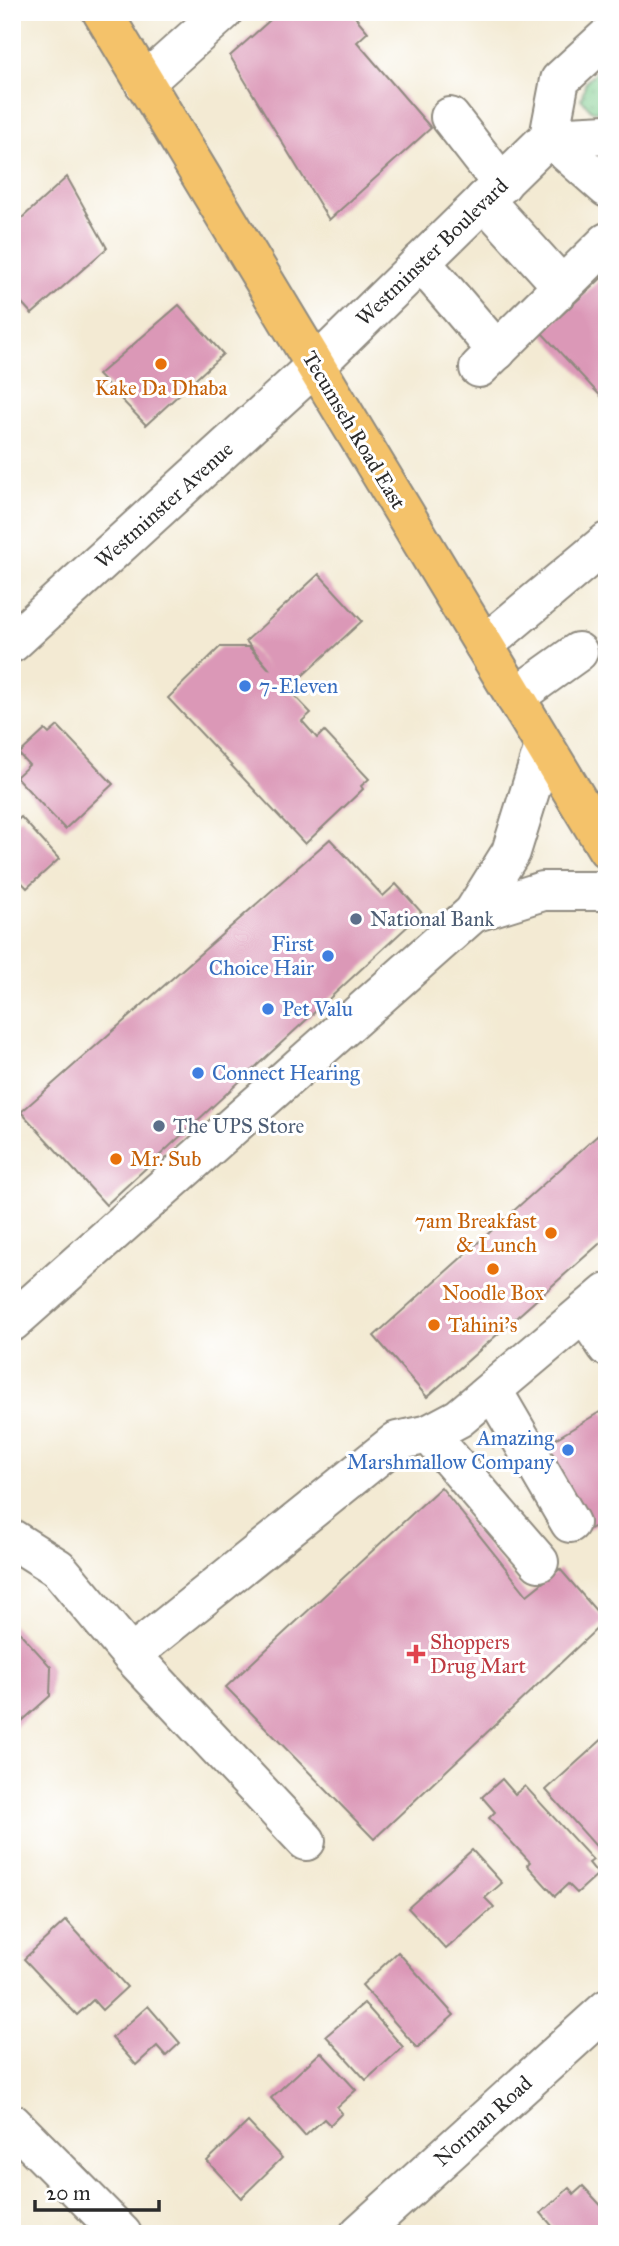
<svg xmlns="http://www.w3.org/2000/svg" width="619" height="2246" font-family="'IM FELL Great Primer',serif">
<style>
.grass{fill:url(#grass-dots);stroke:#547b5b;stroke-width:2}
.building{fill:#db98b7}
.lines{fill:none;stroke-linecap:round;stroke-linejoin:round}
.minor-casing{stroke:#8f8a7f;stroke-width:42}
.major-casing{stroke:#8f8a7f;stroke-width:42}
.minor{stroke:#fff;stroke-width:38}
.major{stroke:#f4c26a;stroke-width:38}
.food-dot{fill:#e8710a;stroke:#fff;stroke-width:2.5}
.shop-dot{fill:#3f7fe0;stroke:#fff;stroke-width:2.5}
.service-dot{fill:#5c6f8a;stroke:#fff;stroke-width:2.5}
.health-dot{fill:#e0444e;stroke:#fff;stroke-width:2.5}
.labels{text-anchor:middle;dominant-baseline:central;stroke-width:6;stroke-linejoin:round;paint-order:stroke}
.street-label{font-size:21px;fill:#2b2b2b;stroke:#fff}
.food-label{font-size:21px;fill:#c56008;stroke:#fff}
.shop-label{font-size:21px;fill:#366cbe;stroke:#fff;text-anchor:start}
.service-label{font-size:21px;fill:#4e5e75;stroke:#fff;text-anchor:start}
.health-label{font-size:21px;fill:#be3a42;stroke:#fff;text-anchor:start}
</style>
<defs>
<pattern id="grass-dots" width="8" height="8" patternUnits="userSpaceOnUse" patternTransform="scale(1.75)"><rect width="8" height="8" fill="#7ccb8b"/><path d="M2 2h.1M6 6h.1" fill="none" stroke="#6bae78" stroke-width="1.8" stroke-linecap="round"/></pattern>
</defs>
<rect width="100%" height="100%" fill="#fff"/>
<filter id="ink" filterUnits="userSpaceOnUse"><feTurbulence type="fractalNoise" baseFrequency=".0143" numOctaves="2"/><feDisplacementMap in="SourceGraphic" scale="14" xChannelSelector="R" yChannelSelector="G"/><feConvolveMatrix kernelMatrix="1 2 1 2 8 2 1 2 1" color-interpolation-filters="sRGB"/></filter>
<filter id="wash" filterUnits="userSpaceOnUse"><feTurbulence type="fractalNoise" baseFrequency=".00686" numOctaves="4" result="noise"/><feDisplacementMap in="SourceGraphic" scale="28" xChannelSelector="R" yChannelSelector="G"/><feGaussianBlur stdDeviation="1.57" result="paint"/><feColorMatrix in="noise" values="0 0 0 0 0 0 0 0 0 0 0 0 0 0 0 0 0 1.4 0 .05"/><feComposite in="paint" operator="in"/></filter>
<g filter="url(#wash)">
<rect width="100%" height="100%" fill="#f3ead3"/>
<polygon class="grass" points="607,62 607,112 592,111 581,99 586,81"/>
<g id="blocks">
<g class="building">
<polygon points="279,12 351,12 368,32 357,42 431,128 329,220 230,56"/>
<polygon points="67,177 107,248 32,314 12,292 12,227"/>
<polygon points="607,273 607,403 542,333"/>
<polygon points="179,305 223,354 146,425 98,375"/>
<polygon points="319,574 362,621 288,689 311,713 302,721 317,738 324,731 369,779 361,786 363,789 305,844 168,698 220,647 249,647 270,670 246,641"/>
<polygon points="58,726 113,784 65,829 16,777 29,765 19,754 45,730 49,734"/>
<polygon points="21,817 59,859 27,888 12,872 12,825"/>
<polygon points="330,839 383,896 396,884 422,913 106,1205 21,1112"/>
<polygon points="607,1127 607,1237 427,1397 374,1336"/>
<polygon points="603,1410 607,1416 607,1519 588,1530 539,1449"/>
<polygon points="441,1487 527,1595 560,1569 605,1621 374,1839 226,1687"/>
<polygon points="12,1624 51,1667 50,1696 12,1730"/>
<polygon points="607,1735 607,1849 602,1853 546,1790"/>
<polygon points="502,1779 515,1794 525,1786 593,1860 589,1863 598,1874 577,1893 568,1884 555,1896 527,1865 530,1862 489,1818 495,1812 482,1797"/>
<polygon points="472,1850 502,1883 485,1898 494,1907 446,1949 408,1908"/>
<polygon points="66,1920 127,1987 102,2010 93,2000 77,2015 24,1959"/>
<polygon points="398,1952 454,2015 417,2048 362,1985"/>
<polygon points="364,2003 403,2047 366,2080 326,2036"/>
<polygon points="148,2006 180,2043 166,2056 157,2046 136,2065 112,2038"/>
<polygon points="321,2052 356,2090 337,2107 342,2113 330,2125 324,2119 305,2136 271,2098"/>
<polygon points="248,2122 282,2158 241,2198 207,2161"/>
<polygon points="583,2186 607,2212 607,2234 559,2234 541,2213 569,2188 574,2194"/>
</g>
</g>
</g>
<g filter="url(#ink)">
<use href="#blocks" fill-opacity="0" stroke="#8f8a7f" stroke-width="2"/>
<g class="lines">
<g class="minor-casing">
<g id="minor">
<polyline points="144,83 223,12"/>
<polyline points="450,117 502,184"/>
<polyline points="549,137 607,188"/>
<polyline points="549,137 607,134"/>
<polyline points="484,200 562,286"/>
<polyline points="421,262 497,351"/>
<polyline points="479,368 607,242"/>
<polyline points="12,643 315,366 549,137 560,80 607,37"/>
<polyline points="484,645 607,542"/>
<polyline points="515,697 578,652"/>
<polyline points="473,913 543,891 607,891"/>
<polyline points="584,1313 607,1347"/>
<polyline points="12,1322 473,913 511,852 544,746"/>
<polyline points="493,1391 570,1523"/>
<polyline points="429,1434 539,1562"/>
<polyline points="12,1539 58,1568 131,1655 397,1441 429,1434 459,1418 607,1293"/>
<polyline points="131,1655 306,1841"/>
<polyline points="12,2123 122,2234"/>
<polyline points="359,2234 607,2009"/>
</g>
</g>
<g class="major-casing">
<polyline id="major" points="102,12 607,849"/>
</g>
<use href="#minor" class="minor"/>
<use href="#major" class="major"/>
</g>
</g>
<g class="food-dot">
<circle cx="161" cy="364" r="7"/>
<circle cx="116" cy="1159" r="7"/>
<circle cx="551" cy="1233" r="7"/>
<circle cx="493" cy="1269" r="7"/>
<circle cx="434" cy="1325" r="7"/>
</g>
<g class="shop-dot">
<circle cx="245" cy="686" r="7"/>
<circle cx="328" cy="956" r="7"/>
<circle cx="268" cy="1009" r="7"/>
<circle cx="198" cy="1073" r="7"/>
<circle cx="568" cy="1450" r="7"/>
</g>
<g class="service-dot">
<circle cx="356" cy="919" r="7"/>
<circle cx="159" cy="1126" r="7"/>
</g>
<path class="health-dot" d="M412.5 1643.5h7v7h7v7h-7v7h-7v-7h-7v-7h7z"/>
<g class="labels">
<g class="street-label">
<text transform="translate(432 252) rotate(-44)">Westminster Boulevard</text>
<text transform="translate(354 430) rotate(59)">Tecumseh Road East</text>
<text transform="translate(164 505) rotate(-42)">Westminster Avenue</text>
<text transform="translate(483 2121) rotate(-42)">Norman Road</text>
</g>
<g class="food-label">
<text x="161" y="388">Kake Da Dhaba</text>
<text x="130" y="1159" text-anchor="start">Mr. Sub</text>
<text x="537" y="1221" text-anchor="end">7am Breakfast<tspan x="537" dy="24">&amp; Lunch</tspan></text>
<text x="493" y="1293">Noodle Box</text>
<text x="448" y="1325" text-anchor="start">Tahini's</text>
</g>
<g class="shop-label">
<text x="259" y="686">7-Eleven</text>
<text x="314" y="944" text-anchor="end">First<tspan x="314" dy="24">Choice Hair</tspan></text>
<text x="282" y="1009">Pet Valu</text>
<text x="212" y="1073">Connect Hearing</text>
<text x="554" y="1438" text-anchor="end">Amazing<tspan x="554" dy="24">Marshmallow Company</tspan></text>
</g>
<g class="service-label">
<text x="370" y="919">National Bank</text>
<text x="173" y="1126">The UPS Store</text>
</g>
<g class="health-label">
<text x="430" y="1642">Shoppers<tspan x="430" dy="24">Drug Mart</tspan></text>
</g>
</g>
<rect width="619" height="2246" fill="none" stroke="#fff" stroke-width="42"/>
<path d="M35 2200v10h124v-10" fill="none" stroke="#2b2b2b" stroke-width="3.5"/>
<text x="46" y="2200" font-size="21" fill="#2b2b2b" stroke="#ffffff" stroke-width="5" paint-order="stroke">20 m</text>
</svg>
